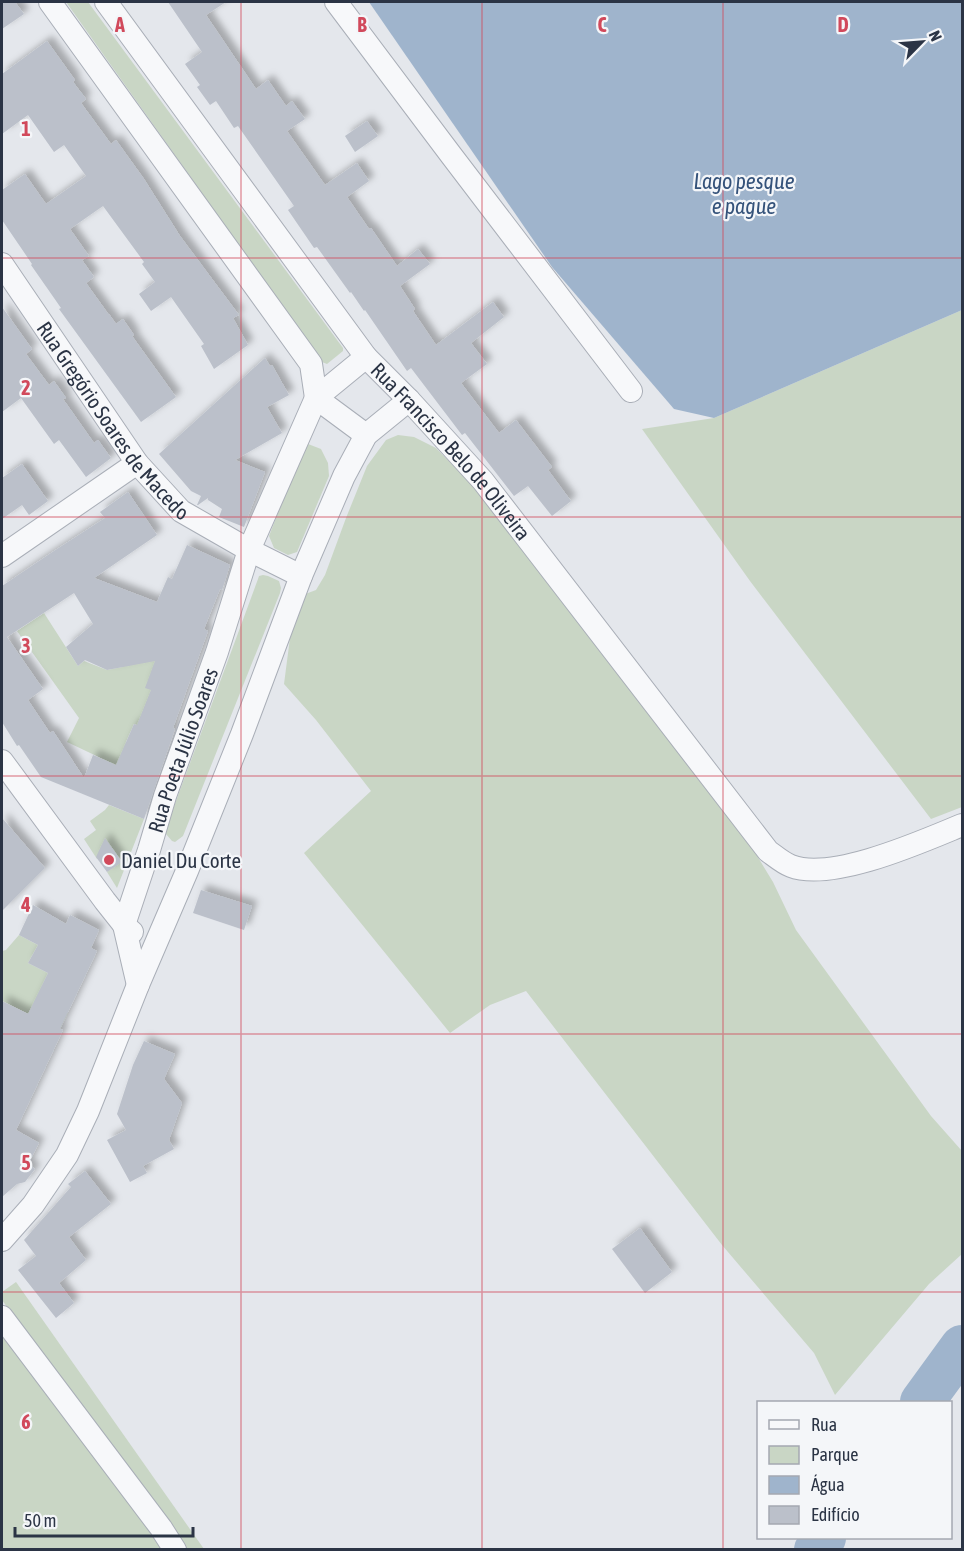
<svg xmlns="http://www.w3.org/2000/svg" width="964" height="1551" font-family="'Asap Condensed',sans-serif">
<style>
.green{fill:#c9d6c5}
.water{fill:#9fb4cc}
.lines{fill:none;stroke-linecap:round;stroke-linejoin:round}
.river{stroke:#9fb4cc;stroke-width:44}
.building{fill:#bbc0ca;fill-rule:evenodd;filter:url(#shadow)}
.street-casing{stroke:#a9aeb7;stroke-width:24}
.street{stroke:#f7f8fa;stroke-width:22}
.grid{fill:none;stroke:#d1495b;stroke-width:1.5;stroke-opacity:0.55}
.poi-dot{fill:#d1495b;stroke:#f4f6f9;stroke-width:2}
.labels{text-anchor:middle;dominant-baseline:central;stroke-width:4.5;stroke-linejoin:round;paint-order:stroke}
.street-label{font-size:21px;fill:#2b3445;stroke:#f4f6f9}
.poi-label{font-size:21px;fill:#2b3445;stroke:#f4f6f9;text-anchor:start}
.water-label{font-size:22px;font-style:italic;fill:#34527a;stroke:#f4f6f9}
.grid-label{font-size:20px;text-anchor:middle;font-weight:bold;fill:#d1495b;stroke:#f4f6f9;stroke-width:4.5;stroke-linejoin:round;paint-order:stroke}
</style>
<defs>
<filter id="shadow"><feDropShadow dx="5.5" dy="-5.5" stdDeviation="3" flood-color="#0004"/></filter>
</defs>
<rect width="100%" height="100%" fill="#e4e7ec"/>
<g class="green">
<polygon points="66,2 88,2 343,348 343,351 327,364 322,362"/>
<polygon points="962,310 962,807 931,819 750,581 642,429 714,418"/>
<polygon points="398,435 414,437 436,448 475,488 742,831 773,882 796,930 931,1116 962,1151 962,1254 929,1284 835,1395 814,1353 722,1245 526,991 490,1005 450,1033 304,853 371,791 316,720 284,684 290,638 300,596 316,590 325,575 346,518 367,466 386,440"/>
<polygon points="308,444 321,449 328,463 329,476 297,552 288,555 274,548 269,536 303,449"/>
<polygon points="263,575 268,576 279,581 281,588 280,593 183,836 175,842 172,841 166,834 166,828 258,579 259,576"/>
<polygon points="44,613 78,666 84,661 107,670 122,667 130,651 155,661 151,690 144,728 134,724 126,742 124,769 67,742 79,718 17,631"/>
<polygon points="109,805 144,819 117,888 107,872 121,861 112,848 97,859 84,839 96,830 90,821 105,810"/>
<polygon points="19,935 38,945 28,963 48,973 37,997 68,1013 60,1029 2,1001 2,951 6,950"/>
<polygon points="16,1282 204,1549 180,1549 2,1300 2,1292"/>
<polygon points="2,1328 166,1549 2,1549"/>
</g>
<polygon class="water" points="369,2 962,2 962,310 714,418 674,409 552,267"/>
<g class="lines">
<g class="river">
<polyline points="922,1402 962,1347"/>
<polyline points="816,1550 824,1538"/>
</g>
</g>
<g class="building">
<polygon points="2,2 15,2 24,14 2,29"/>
<polygon points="168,2 226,2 206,15 256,89 268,80 286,106 292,101 305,119 287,131 325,185 357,163 369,181 347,197 369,229 371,228 397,266 418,249 430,264 400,286 415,309 413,311 436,345 493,302 504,317 471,343 487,364 461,383 499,433 516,420 552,467 548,470 571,501 552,516 528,486 514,496 465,433 462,435 411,368 407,371 365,310 364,311 351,292 350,293 317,247 314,248 288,210 294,206 238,126 234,128 216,101 210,105 197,87 200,85 185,64 202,52"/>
<polygon points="47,41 75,80 73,82 86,99 81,103 111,144 116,140 144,179 180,236 239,315 233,318 248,345 214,369 201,346 204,344 171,297 151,311 139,294 155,282 142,264 144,262 103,206 70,229 89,256 82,260 94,277 86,283 109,315 109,314 116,324 123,319 134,335 132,336 176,397 141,422 59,309 61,308 31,265 32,264 2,220 2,190 25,174 46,204 86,176 64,145 54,152 28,115 2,134 2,74"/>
<polygon points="367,121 378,136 355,152 345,136"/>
<polygon points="2,307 32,349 26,354 49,385 54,381 66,398 63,399 94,443 98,440 111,458 86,477 59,440 54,444 21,398 2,412"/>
<polygon points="265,358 270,366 272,365 289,395 267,407 282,433 235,460 265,472 244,527 219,517 222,509 208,500 208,498 198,505 197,505 201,496 191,491 159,454"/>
<polygon points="22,464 48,501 29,515 22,505 2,519 2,478"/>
<path d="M128 492 157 535 94 578 157 602 168 577 172 579 187 545 230 565 222 590 220 589 204 629 208 631 173 728 175 729 144 819 41 777 19 745 17 746 2 722V586L54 551 105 518 100 512ZM74 593 93 624 66 647 78 666 85 660 107 670 155 661 145 688 151 690 137 725 134 724 116 765 93 755 84 778 53 731 50 733 28 700 43 689 7 637Z"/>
<polygon points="2,818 45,868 2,911"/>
<polygon points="105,838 122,862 107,872 96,857"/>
<polygon points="201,890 252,906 244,930 193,913"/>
<polygon points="33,905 66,924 70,915 99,930 91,948 97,951 60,1029 63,1030 16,1130 39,1143 28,1164 35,1169 25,1182 17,1184 2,1197 2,1001 28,1014 48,973 28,963 38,945 19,935"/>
<polygon points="144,1041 175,1054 164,1079 182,1103 169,1140 174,1149 143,1166 147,1173 130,1182 107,1140 126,1130 117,1114 133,1065"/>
<polygon points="85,1171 111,1204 69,1237 86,1260 59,1283 74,1303 56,1318 18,1270 36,1256 24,1240 71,1187 68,1184"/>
<polygon points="640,1228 672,1272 645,1293 612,1249"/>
</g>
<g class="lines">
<g class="street-casing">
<g id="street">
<polyline points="50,2 311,364 316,398 366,435"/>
<path id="s1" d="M106 2 366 357 409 400 483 481 768 851C775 856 783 863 791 866 832 882 923 841 962 825"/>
<polyline points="336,2 451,155 631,391"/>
<path id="s2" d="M2 264 137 463 181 511 249 550 301 576"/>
<polyline points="2,556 137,463"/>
<polyline points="2,761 105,901 124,925 132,932"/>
<path id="s3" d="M138 985 124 925 149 850 165 796 217 652 249 550 316 398 366 357"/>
<polyline points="2,1240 33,1205 67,1155 88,1111 138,985 187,871 242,734 301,576 344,476 366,435 409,400"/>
<polyline points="2,1317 161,1528 175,1550"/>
</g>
</g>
<use href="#street" class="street"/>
</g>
<path class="grid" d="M241 2V1550M482 2V1550M723 2V1550M2 258H962M2 517H962M2 776H962M2 1034H962M2 1292H962"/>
<circle class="poi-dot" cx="109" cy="860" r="6"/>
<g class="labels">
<g class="street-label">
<text stroke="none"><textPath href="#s2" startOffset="192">Rua Gregório Soares de Macedo</textPath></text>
<text stroke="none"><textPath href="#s1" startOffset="567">Rua Francisco Belo de Oliveira</textPath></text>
<text stroke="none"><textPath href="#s3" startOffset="246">Rua Poeta Júlio Soares</textPath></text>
</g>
<g class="poi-label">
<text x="121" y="860">Daniel Du Corte</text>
</g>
<g class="water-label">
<text x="744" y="181">Lago pesque<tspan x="744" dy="25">e pague</tspan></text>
</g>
</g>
<g class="grid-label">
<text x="120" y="32">A</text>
<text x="362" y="32">B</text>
<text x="602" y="32">C</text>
<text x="843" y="32">D</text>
<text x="26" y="136">1</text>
<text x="26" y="395">2</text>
<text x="26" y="653">3</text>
<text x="26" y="912">4</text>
<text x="26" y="1170">5</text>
<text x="26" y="1429">6</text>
</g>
<rect width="964" height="1551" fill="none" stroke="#2b3445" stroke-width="6"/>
<rect x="757" y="1401" width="195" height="138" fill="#f4f6f9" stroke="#a4a8b1" stroke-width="1.5"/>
<rect x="769" y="1420" width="30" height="9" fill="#f7f8fa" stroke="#a4a8b1" stroke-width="1.5"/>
<text x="811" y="1431" font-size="18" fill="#2b3445">Rua</text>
<rect x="769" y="1446" width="30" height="18" fill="#c9d6c5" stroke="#a4a8b1" stroke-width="1.5"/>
<text x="811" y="1461" font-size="18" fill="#2b3445">Parque</text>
<rect x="769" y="1476" width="30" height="18" fill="#9fb4cc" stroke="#a4a8b1" stroke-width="1.5"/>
<text x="811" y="1491" font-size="18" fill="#2b3445">Água</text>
<rect x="769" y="1506" width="30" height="18" fill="#bbc0ca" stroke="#a4a8b1" stroke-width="1.5"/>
<text x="811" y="1521" font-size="18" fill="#2b3445">Edifício</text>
<g transform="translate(922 42) rotate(65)" stroke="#f4f6f9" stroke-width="4.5" paint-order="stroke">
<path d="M0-4.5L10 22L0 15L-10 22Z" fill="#2b3445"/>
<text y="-9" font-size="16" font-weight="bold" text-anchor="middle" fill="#2b3445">N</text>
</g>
<path d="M15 1527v9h178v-9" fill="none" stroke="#2b3445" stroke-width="3"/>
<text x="24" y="1527" font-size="18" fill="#2b3445" stroke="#f4f6f9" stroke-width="4.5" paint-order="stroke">50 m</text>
</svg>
